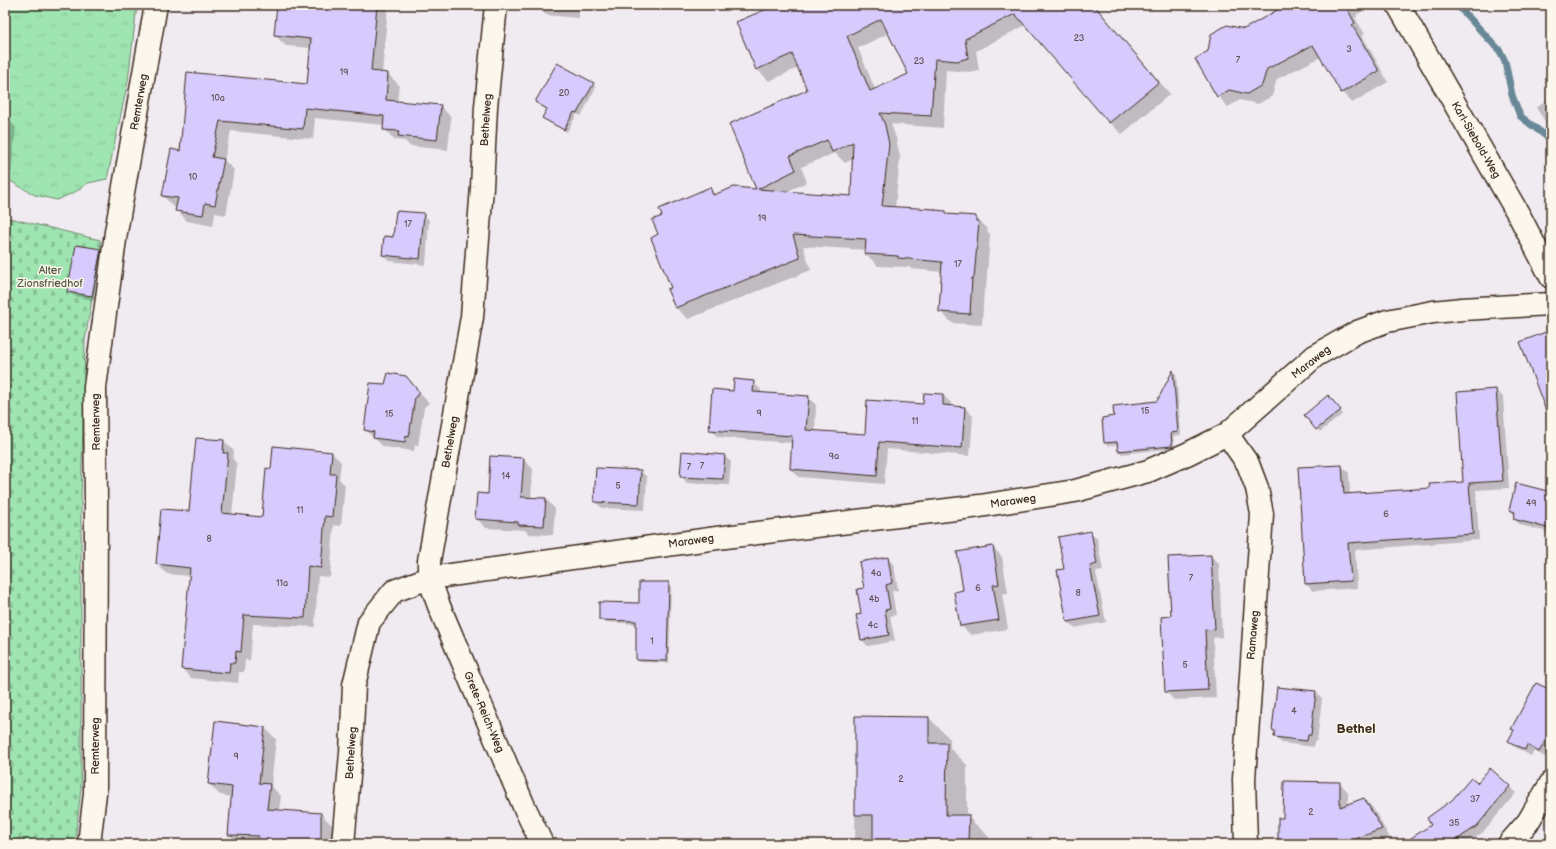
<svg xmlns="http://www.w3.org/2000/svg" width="1556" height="849" font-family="'Balsamiq Sans',sans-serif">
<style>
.cemetery{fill:url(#cemetery-stones);stroke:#6d8868}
.park{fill:url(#park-tufts);stroke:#6d8868}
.shadow{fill:#0003;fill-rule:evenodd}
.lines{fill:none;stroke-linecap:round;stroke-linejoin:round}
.stream{stroke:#688897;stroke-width:7}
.building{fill:#d7cafd;stroke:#3b2a1e;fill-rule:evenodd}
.minor-casing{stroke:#3b2a1e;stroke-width:25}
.minor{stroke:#fbf7ec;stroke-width:22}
.labels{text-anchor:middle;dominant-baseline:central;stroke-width:3;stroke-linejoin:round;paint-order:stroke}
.number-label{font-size:9px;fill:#625256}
.street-label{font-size:11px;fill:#3b2a1e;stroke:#fbf7ec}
.park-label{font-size:11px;fill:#545943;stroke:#fbf7ec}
.quarter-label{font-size:13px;font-weight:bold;fill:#3b2a1e;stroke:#fbf7ec}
</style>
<defs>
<pattern id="cemetery-stones" width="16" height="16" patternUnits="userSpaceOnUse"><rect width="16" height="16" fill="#9fe5b2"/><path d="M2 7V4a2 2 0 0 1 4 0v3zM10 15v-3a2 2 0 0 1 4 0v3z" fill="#8ac599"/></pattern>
<pattern id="park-tufts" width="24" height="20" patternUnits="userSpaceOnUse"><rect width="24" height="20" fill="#9fe5b2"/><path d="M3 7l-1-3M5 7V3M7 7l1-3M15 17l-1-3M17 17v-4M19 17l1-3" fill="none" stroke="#8ac599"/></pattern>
</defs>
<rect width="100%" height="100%" fill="#f0eaf1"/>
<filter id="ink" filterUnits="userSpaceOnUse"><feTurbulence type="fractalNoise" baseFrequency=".025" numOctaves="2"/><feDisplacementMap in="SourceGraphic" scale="8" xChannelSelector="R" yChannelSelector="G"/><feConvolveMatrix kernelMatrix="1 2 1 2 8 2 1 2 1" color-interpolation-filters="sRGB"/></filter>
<g filter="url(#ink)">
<polygon class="cemetery" points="5,217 100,240 101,247 85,340 81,500 81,787 75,844 5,844"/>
<polygon class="park" points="5,5 137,5 128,81 107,179 88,183 75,192 57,200 35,195 5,178 6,113 5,112"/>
<g class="shadow">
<polygon points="278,5 388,5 382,74 388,74 399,85 397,102 440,106 451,117 448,150 410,146 405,141 395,140 384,129 385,125 315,118 313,139 231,131 224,160 234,170 226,215 215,213 213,226 187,221 177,210 177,207 174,207 163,196 181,152 188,73 308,85 312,48 286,46 275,35"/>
<polygon points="539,5 579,5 579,18 546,15 539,9"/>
<path d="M779 5H1094L1170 94 1122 134 1110 123 1026 25 976 51 979 70 969 72 946 70 943 128 891 124 896 138 900 157 895 208 945 212 949 215 976 217 988 229 987 231 990 234 986 289H984L982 325 952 323 940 311 943 272 911 269 909 267 878 266 866 254 867 250 803 246 811 270 688 319 676 308 668 290 673 288 659 235 663 217 710 189 716 195 758 190 730 124 808 91 798 68 769 81 757 69ZM889 33 910 74 875 89 858 48ZM835 153 845 163 853 159 852 197 786 192 807 182 801 167Z"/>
<polygon points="1288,5 1360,5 1363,11 1356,15 1357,17 1355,18 1365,34 1362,35 1388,82 1352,103 1342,92 1321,57 1277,79 1272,96 1258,104 1240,100 1228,107 1218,96 1244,30"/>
<polygon points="557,64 596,87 581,116 577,114 567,132 546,120 543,117 547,110 536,102"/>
<polygon points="1551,98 1551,130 1536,108"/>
<polygon points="5,117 16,127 9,195 5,195"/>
<polygon points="423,214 429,220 426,265 389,261 383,255 394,238"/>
<polygon points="100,250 105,255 96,301 74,296 68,291"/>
<polygon points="1174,371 1176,374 1181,435 1173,436 1175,448 1122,454 1119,451 1118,445 1108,446 1105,443 1158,402"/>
<polygon points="406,377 429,403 424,407 418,446 415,445 414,451 384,447 365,430 386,385"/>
<polygon points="753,382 761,390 761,393 808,397 816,405 815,431 866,435 924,405 925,394 943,395 951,403 951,407 965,408 973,416 970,456 887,449 884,484 799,477 791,469 792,443 718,437 710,429 734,392"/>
<polygon points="1496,390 1503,397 1509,488 1476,490 1479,540 1355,550 1357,588 1313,591 1306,584 1342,466 1349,473 1350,494 1431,489 1464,483"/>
<polygon points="1331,400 1343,414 1320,432 1306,415"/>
<polygon points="196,439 224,441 234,451 233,459 237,464 232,515 263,518 272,470 332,453 341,462 339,479 345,485 341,526 334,525 330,577 318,576 315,627 253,624 250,661 245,660 244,672 239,672 238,683 191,678 182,669 190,576 167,574 157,564 190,512"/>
<polygon points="724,456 731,462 729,485 687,483 681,476"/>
<polygon points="523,459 533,469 531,498 546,499 555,509 553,535 529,534 525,530 486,528 476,518 489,495"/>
<polygon points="640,471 647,477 645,510 602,508 595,502"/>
<polygon points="1551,493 1551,536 1544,531 1520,525 1514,519 1515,515 1510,510"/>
<polygon points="1090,532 1097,538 1103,571 1096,572 1106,622 1074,628 1068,622 1058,571 1065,570"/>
<polygon points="993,547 1002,557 1008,593 1002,594 1008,629 971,635 961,626 964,591"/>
<polygon points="1211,556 1219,564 1222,637 1213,638 1216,698 1174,700 1166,692 1172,617"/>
<polygon points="887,558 894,565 898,590 892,591 896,615 890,616 895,641 868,646 862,640 865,589"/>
<polygon points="668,583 671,586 669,663 640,662 637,660 637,624 603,622 600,619 640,604"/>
<polygon points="1551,691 1551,747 1545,757 1534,751 1531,756 1515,747 1509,741 1514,731 1513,729"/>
<polygon points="1315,692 1322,698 1317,741 1314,741 1314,747 1282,743 1275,737 1276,733 1273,730"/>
<polygon points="856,717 929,718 950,739 950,748 967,765 967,816 989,837 989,844 855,844"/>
<polygon points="265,728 276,739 271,786 281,796 279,811 321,814 332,825 332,844 239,844 229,834 232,797 220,795 209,784"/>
<polygon points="1340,783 1348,792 1348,805 1364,799 1373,808 1390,838 1373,844 1279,844"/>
<polygon points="1477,785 1510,787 1516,793 1483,832 1466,844 1421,844 1432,825"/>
</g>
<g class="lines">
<polyline class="stream" points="1460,8 1500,51 1505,61 1512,95 1520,116 1551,140"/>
</g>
<g class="building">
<polygon points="277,5 377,5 371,71 388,73 386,100 441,105 437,140 398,136 399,131 383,130 384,116 305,108 303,129 220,121 212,157 224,159 215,205 205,203 203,215 175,211 178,198 162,196 171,149 180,151 187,72 307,84 311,39 274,35"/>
<path d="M776 5H1094L1159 82 1109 123 1015 14 965 39 968 58 957 61 935 59 931 116 880 113 885 125 889 144 882 206 935 209V210L946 211V214L976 216V221L979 222 974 278H972L970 314 939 312 942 262 898 258V256L865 254 866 239 793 235 800 258 675 308 667 289 671 288 651 238 658 234 652 220 662 216 659 209 710 187 713 195 734 187 756 189 729 124 807 90 792 54 756 70 736 22ZM881 19 908 74 870 91 847 36ZM827 140 832 152 853 142 851 196 758 189 796 170 790 156Z"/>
<polygon points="1286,5 1345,5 1355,23 1352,25 1379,71 1341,93 1313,45 1267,69 1262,85 1247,94 1229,90 1217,97 1195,59 1208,51 1211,34 1227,25 1244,29"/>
<polygon points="557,63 594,83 577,113 574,112 564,130 542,118 547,109 535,102"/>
<polygon points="396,211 424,213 420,259 382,255 384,236 393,237"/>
<polygon points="76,245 101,249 92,296 67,292"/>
<polygon points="1551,330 1551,419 1549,419 1520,342"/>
<polygon points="1173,370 1178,432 1171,433 1172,446 1118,451 1117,442 1104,443 1102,418 1114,416 1113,406 1157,401"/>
<polygon points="388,373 406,376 420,393 415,397 409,437 406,436 405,442 373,438 374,432 364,430 370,383 385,384"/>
<polygon points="734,379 754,381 753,392 809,396 806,430 865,434 867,400 923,404 924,393 943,394 943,405 965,407 962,448 879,442 877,476 790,469 792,436 709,430 712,389 733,391"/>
<polygon points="1496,389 1503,481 1469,483 1473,534 1348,543 1351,581 1305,584 1298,467 1342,465 1344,494 1430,488 1429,484 1463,482 1457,392"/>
<polygon points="1328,395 1341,410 1316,430 1304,415"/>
<polygon points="196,438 224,440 223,453 228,453 222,513 262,517 266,468 271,469 273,446 332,452 330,474 336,474 332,517 325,516 321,568 308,566 305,618 244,615 241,652 236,651 235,663 230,663 229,673 181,669 190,568 156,564 161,509 189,511"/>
<polygon points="682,451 725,455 723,479 680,477"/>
<polygon points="490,456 524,458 521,497 546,498 544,526 518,525 518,522 475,519 477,493 488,494"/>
<polygon points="596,468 641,470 639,504 594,502"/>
<polygon points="1516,483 1551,492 1551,529 1513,519 1515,512 1509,510"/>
<polygon points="1091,531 1097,564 1090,566 1100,616 1067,622 1057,570 1064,569 1058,537"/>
<polygon points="993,546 999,584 993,585 999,620 960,626 954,592 963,590 957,552"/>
<polygon points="1211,555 1215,629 1205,630 1208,690 1165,692 1161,617 1171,616 1168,557"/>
<polygon points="888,557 892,583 886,585 890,609 885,610 889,635 861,640 856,615 861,614 857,589 864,588 859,562"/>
<polygon points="639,582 669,582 667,661 636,660 636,621 599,620 599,602 639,603"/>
<polygon points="1536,683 1551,690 1551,729 1539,752 1527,745 1525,750 1508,741 1514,730 1511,729"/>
<polygon points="1277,687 1316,691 1311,735 1308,735 1307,741 1274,737 1275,731 1272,730"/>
<polygon points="855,716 929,717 929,743 947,743 946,815 969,815 968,844 873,844 873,815 855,815"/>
<polygon points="215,721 265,727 259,783 270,784 267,809 321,813 321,844 254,844 259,836 228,835 232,787 208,784"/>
<polygon points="1490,768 1510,786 1476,827 1450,844 1402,844 1431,825 1427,818 1452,800 1471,778 1477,783"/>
<polygon points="1284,781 1340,782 1340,807 1364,798 1382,829 1341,844 1278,844 1278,818 1283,818"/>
</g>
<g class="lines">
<g class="minor-casing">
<g id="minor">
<polyline points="496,5 486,107 482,187 472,317 429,561 429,578 439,606 523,804 542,844"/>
<polyline points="1398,5 1520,217 1551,277"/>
<polyline points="1227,434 1248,464 1257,488 1262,514 1244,779 1246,844"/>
<polyline points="89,844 95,793 96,501 95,387 116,232 156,5"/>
<polyline points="343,844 351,753 354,685 369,622 394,591 429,578 717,538 980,506 1075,491 1148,471 1187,454 1227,434 1315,356 1357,332 1387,321 1433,312 1462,309 1551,304"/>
<polyline points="1509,844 1528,822 1551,783"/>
</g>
</g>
<use href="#minor" class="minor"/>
</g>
</g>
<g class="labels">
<g class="number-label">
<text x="1079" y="38">23</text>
<text x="1349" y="49">3</text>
<text x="1238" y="60">7</text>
<text x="919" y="61">23</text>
<text x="344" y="72">19</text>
<text x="564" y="93">20</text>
<text x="218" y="98">10a</text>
<text x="193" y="177">10</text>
<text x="762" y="218">19</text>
<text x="408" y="224">17</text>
<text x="958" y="264">17</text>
<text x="1145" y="411">15</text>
<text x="759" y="413">9</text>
<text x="389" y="414">15</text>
<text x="915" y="421">11</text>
<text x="834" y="456">9a</text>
<text x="702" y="466">7</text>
<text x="689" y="467">7</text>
<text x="506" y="476">14</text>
<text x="618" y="486">5</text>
<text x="1531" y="503">49</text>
<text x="300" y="510">11</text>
<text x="1386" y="514">6</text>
<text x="209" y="539">8</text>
<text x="876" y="573">4a</text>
<text x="1191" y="578">7</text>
<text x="282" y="583">11a</text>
<text x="978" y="588">6</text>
<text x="1078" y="593">8</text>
<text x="874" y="599">4b</text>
<text x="873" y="625">4c</text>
<text x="652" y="641">1</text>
<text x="1185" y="665">5</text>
<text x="1294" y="711">4</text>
<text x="236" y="756">9</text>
<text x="901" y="779">2</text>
<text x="1475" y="799">37</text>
<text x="1311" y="812">2</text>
<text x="1454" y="823">35</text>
</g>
<g class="street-label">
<text transform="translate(139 102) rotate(-80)">Remterweg</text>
<text transform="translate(486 120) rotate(-86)">Bethelweg</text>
<text transform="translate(1476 140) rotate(60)">Karl-Siebold-Weg</text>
<text transform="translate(1311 362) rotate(-38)">Maraweg</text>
<text transform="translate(96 422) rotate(-91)">Remterweg</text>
<text transform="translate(450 442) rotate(-80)">Bethelweg</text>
<text transform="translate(1013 501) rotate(-8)">Maraweg</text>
<text transform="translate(691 541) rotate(-8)">Maraweg</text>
<text transform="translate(1253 635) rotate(-85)">Ramaweg</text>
<text transform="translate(484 712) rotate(67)">Grete-Reich-Weg</text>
<text transform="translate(95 746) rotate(-90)">Remterweg</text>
<text transform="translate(351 753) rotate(-86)">Bethelweg</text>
</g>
<g class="park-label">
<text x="50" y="270">Alter<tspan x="50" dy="13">Zionsfriedhof</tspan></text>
</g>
<g class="quarter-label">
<text x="1356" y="729">Bethel</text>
</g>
</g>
<rect width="1556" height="849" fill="none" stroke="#fbf7ec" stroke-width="20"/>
<rect x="10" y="10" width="1536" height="829" fill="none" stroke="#3b2a1e" stroke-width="1.5" filter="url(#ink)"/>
</svg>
